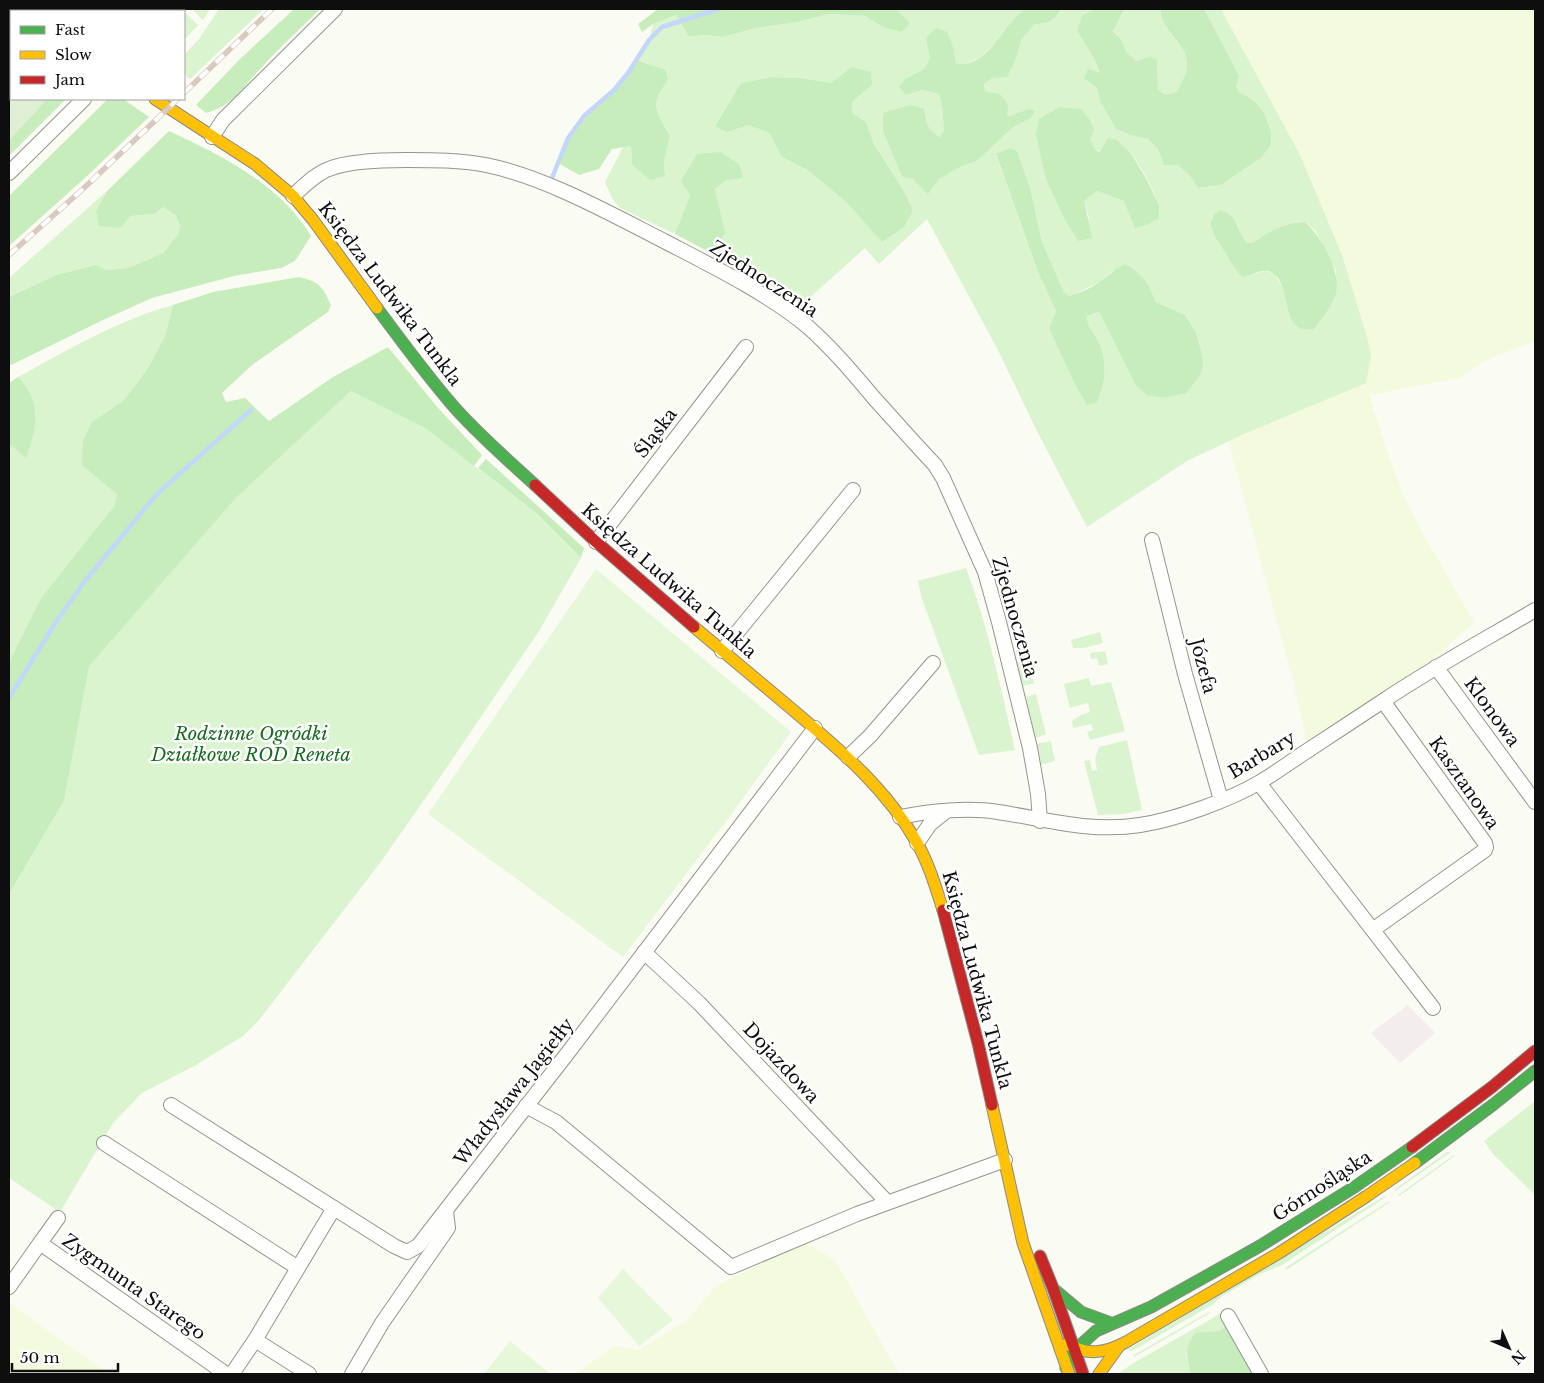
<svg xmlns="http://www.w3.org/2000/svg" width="1544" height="1383" font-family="'Libre Baskerville',serif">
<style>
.industrial{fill:#f3edee}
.farmland{fill:#f4fadd}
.green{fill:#daf4cf;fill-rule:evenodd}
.forest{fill:#c7edbd}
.cemetery{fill:#e0eed4}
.pitch{fill:#e6f7da}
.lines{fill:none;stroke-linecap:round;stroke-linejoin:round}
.stream{stroke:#c3d7fa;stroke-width:4.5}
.street-casing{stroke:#949591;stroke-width:16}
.fast-casing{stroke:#8b8b87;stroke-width:13}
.slow-casing{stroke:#8b8b87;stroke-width:13}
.jam-casing{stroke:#8b8b87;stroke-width:13}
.street{stroke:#fefefd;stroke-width:14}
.fast{stroke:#4caf50;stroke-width:11}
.slow{stroke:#ffc107;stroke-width:11}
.jam{stroke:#c62828;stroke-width:11}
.rail-casing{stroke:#d9c9c2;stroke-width:5.5}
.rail{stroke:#fff;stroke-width:4;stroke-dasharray:11;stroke-linecap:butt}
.labels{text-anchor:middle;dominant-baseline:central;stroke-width:5;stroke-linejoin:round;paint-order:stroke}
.street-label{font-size:18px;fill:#0e0e0e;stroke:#fff}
.park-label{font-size:18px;font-style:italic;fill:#166d1e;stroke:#fff}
</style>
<rect width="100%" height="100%" fill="#fafbf2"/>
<polygon class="industrial" points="1408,1005 1435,1033 1400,1063 1371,1033"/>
<g class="farmland">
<polygon points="1221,9 1535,9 1535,341 1484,361 1459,378 1369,395 1391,463 1406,500 1426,539 1474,622 1431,661 1307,743 1294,685 1228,440 1365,383 1371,356 1368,340 1342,255 1300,155"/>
<polygon points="805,1243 835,1260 899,1374 576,1374 614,1346 638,1350 685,1322 716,1286 787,1250"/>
<polygon points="9,1303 109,1374 9,1374"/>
</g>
<g class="green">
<polygon points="192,9 210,9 203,20"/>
<polygon points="219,9 264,9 190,79 187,77 184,70 184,55 199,39"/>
<path d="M899 9H939L944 10 1025 9C1000 25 991 67 956 63L954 49 930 58 924 69 905 79 906 95 922 90 939 94 942 105 944 131 940 137 933 133 910 105 939 179 962 166 977 161 1012 128 1031 118 1007 117 1000 94 985 91 984 83 992 78 1007 76 1015 61 1022 39 1035 24C1048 24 1055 20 1061 9H1095L1082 15 1077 31 1095 60 1100 74 1097 88 1100 101 1116 129 1130 135 1148 139 1158 149 1164 165H1178L1190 176 1198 188 1221 185 1262 157 1271 145V132L1253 100 1239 93 1204 9H1221L1300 155 1342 255 1368 340 1371 356 1366 383 1246 433 1187 461 1087 527 1036 429 997 348 927 219 879 264 865 248 797 309 773 290 715 255 725 232 715 189 725 181 743 178 740 165 690 195 675 234 620 208 613 200 605 182 623 147 631 146 632 164 665 175 664 161 670 136C656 110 649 106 668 80L666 70 636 60 649 40 653 24 678 15 689 37 703 35 723 37 756 28 798 22 829 14 865 16 883 27ZM851 67 872 85 852 102V113L866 122 874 144 905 193 913 210 882 242 846 202 809 171 782 157 769 133 748 125 715 126 741 83 771 77 801 78 831 83ZM1039 119 1090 139 1094 150 1132 154C1144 174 1159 194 1159 218L1124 201 1097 191 1084 201 1090 222ZM1011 149 1017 151 1030 187 1042 242 1064 292 1070 296 1098 283 1112 271 1151 290 1156 302 1185 315 1196 332 1202 354 1147 395 1136 386 1099 310 1087 316C1086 325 1094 332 1098 341 1108 360 1106 383 1097 402L1049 328 1056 311 1038 272 996 155ZM1214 214 1237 223 1240 235 1248 243C1256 243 1259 238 1266 234 1278 227 1291 222 1305 222L1315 230 1336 271 1335 299 1314 329 1288 308 1283 288 1275 274 1266 271 1244 276 1214 235 1210 224Z"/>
<path d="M1122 9H1161C1159 32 1190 44 1187 67 1186 75 1180 85 1177 93L1166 95 1158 90 1157 60 1151 56 1136 61 1127 53 1121 39 1113 30 1124 11Z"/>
<polygon points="184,12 198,25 184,40"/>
<polygon points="107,191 96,211 120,228 131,216 155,214 163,207 176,216 180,226 178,234 163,253 128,268 107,270 96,265 56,275 9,297 9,278"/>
<path d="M173 305 165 336 148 368 124 400 92 422 117 494 114 506 41 598 9 662V444L25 457 22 381 18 377C68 350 118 320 173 305Z"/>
<polygon points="351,391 425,428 535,512 581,558 539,631 445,770 380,863 259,1020 243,1036 196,1065 142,1093 113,1123 60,1212 9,1178 9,894 64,801 88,666 236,498"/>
<path d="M966 568C988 627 1001 688 1015 750L979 755 921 596 918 581Z"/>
<polygon points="1100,632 1103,643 1083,648 1073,648 1071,640"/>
<polygon points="1105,651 1108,664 1099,666 1097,658 1091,659 1090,653"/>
<polygon points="1027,660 1034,683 1023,686 1017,662"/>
<polygon points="1089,678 1091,686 1111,682 1125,731 1090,740 1087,732 1093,730 1091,724 1073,728 1072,721 1081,715 1090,712 1088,703 1070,708 1064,684"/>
<polygon points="1036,694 1046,734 1035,738 1026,697"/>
<polygon points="1127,740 1142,810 1124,814 1098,815 1084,761 1090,760 1092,771 1097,770 1095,759 1099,747"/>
<polygon points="1051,741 1055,761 1040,765 1036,744"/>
<polygon points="1535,1101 1535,1195 1493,1154 1484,1141"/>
<polygon points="1447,1152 1451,1152 1395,1191 1395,1189"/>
<polygon points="1454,1155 1455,1156 1399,1196 1398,1195"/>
<polygon points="1385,1196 1386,1197 1282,1265 1260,1274 1221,1297 1212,1305 1132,1351 1127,1350"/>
<polygon points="1389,1201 1390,1202 1286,1270 1285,1268"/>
<polygon points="1223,1311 1226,1312 1229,1326 1219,1331 1208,1333 1186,1354 1191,1374 1117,1374 1137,1361 1213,1318"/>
<polygon points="1209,1312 1210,1313 1134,1357 1134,1355"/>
</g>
<g class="forest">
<path d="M294 9H320C301 28 280 47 262 67 243 86 234 106 206 113L196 105 240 59Z"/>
<polygon points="658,9 899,9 898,11 910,23 902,32 883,27 865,16 829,14 798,22 756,28 723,37 703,35 689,37 677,15 653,24 642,32 638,24"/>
<path d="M1025 9H1061C1055 20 1048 24 1035 24L1022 39 1015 61 1007 77 992 78 984 84 985 91 1000 94 1008 104 1007 117 1029 109 1035 111 1031 118 1012 128 977 161 962 166 939 179 928 194 913 179 902 176 883 131V113L910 105 924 109C926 122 927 130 940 137L944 131 942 105 939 94 922 90 906 95 899 87 905 79 924 69 930 58 926 38 936 28 947 32 954 49 956 63C990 69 1001 24 1025 9Z"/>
<path d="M1095 9H1122L1124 10 1113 31 1121 39 1127 53 1136 61 1151 56 1157 60 1158 90 1166 95 1177 92C1180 85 1186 75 1187 67 1189 43 1159 31 1161 9H1204L1239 76 1236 87 1239 92 1253 100 1264 113 1271 132V145L1262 157 1221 185 1198 188 1190 176 1178 165H1164L1158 149 1148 139 1130 135 1116 129 1100 101 1097 88 1084 78 1088 69 1100 73 1095 60 1077 31 1082 15Z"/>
<path d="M636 60 666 70 668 80C649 106 656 110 670 136L664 161 665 176 650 180 632 164 631 146 612 149 599 169 579 175 558 163 568 138 584 116 614 90 628 73Z"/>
<polygon points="851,67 871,72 872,85 852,102 852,113 866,122 874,144 905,193 913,210 904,227 882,242 846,202 809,171 782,157 769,133 748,125 727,132 715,126 741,83 771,77 801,78 831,83"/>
<polygon points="47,99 66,99 9,156 9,140"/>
<polygon points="108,99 123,99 149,117 86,177 9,246 9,196"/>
<polygon points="1060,107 1081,109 1090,120 1094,130 1090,139 1095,150 1100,152 1108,138 1117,140 1132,155 1148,182 1159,206 1159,218 1146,225 1135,228 1124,201 1097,191 1084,201 1092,238 1078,241 1064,218 1046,179 1036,135 1039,119"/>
<path d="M169 131C222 156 280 184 311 236L295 261 281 268 234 276 152 298 103 320 9 366V297L56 275 96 265 107 270 128 268 163 253 178 234 180 226 176 216 163 207 155 214 131 216 120 228 99 226 96 211 107 191Z"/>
<path d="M1011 148 1017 151 1030 187 1042 242 1064 292 1070 296C1079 292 1091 289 1099 282 1108 276 1115 269 1125 264 1142 273 1149 284 1156 302L1185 315 1196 332 1202 354 1203 366 1200 376 1186 393 1163 398 1147 395 1136 386 1099 311 1087 316C1086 325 1094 332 1098 341 1108 360 1106 383 1097 402L1087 405 1076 386 1049 328 1056 311 1038 272 996 154Z"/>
<polygon points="720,152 740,165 743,178 725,181 715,189 725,232 715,255 675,234 690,195 681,181 697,154"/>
<path d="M1221 210C1243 220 1233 229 1248 243 1256 243 1259 238 1266 234 1278 227 1291 222 1305 222 1322 237 1343 274 1335 297 1331 308 1321 319 1314 329 1276 336 1295 275 1267 271 1261 270 1250 275 1244 277L1238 273 1214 235 1210 224 1214 214Z"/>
<path d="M299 277C319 282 322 285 331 305L328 312 252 365 222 393 226 402 245 398 269 421 333 377 388 347 439 409 482 455 474 466 425 428 351 391 236 498 89 666 64 801 9 894V662L41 598 114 506 117 494 82 465 83 441 92 422 124 400 148 368 165 336 173 305 213 292Z"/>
<path d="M18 377C42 401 37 429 26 458L9 444V383Z"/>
<polygon points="486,459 584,548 581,558 535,512 478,468"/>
<path d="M1229 1325 1259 1374H1191C1187 1357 1183 1347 1196 1333L1219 1331Z"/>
</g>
<polygon class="cemetery" points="9,12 11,14 11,99 47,99 9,140"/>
<g class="pitch">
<polygon points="596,569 791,732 730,816 623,957 428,814"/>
<polygon points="623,1269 673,1320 639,1346 598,1298"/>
<polygon points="510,1341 548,1372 546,1374 484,1374"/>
</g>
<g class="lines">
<g class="stream">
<polyline points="552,178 568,138 584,116 614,90 628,73 649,40 662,27 719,9"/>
<polyline points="9,698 56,622 85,581 156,495 251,410"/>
</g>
<g class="street-casing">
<g id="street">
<polyline points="212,137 223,120 335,9"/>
<polyline points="9,173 84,99"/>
<path d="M293 196C303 187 315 174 329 169 348 161 386 160 407 160 434 160 460 160 486 165 545 177 611 214 664 241 710 265 767 293 807 326 832 348 853 373 874 398 894 420 914 443 935 465L943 478 985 572 999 622 1030 748 1038 794 1040 821"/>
<polyline points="1152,540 1185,674 1221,800"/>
<polyline points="596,542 746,347"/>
<polyline points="722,651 853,490"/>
<polyline points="1436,667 1535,802"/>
<polyline points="848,757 870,736 933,663"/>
<polyline points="1259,783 1433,1008"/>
<path d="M900 817C929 811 969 807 998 812 1045 819 1091 833 1140 825 1174 820 1230 800 1260 782 1277 772 1293 760 1310 749 1334 733 1359 717 1383 701 1432 668 1484 640 1535 610"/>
<polyline points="917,843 930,824 945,812"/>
<polyline points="1374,929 1485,850 1486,847 1485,843 1383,701"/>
<polyline points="644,952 699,1003 887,1202"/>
<polyline points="171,1105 394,1246 407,1252 418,1246 570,1050 815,728"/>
<polyline points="526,1106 556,1122 731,1267 857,1214 1005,1160"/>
<polyline points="104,1143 298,1268 255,1340"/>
<polyline points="40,1243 58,1218"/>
<polyline points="298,1268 334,1208"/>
<polyline points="9,1287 40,1243 226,1374"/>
<polyline points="1228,1316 1261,1374"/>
<polyline points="232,1374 255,1340 309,1374"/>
<polyline points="352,1374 382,1323 448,1228 446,1211"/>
</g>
</g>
<g class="fast-casing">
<g id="fast">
<path d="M377 308C402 342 427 376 455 408 480 436 508 460 535 485"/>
<polyline points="1415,1163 1494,1104 1535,1071"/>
<polyline points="1056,1291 1081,1312 1111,1323"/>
<polyline points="1066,1368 1075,1350 1096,1331 1151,1307 1260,1246 1356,1186 1412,1147"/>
</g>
</g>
<g class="slow-casing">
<g id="slow">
<polyline points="155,99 255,164 293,196 313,220 377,308"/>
<path d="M694 627C727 655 760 682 793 710 839 749 887 789 917 843 929 864 936 888 943 910"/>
<polyline points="992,1105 1023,1243 1069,1374"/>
<path d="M1067 1344C1088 1356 1105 1353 1126 1342L1279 1253 1367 1196 1415 1163"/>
<polyline points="1099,1374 1119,1346"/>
</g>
</g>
<g class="jam-casing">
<g id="jam">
<polyline points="36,9 39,11"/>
<polyline points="535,485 594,540 694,627"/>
<polyline points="943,910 978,1043 992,1105"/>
<polyline points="1412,1147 1492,1087 1535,1051"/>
<polyline points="1040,1256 1053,1288 1083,1374"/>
</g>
</g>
<use href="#street" class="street"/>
<use href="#fast" class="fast"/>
<use href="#slow" class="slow"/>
<use href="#jam" class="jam"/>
<g class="rail-casing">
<g id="rail">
<polyline points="184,93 272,9"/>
<polyline points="9,255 84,188 178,99"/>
</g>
</g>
<use href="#rail" class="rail"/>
</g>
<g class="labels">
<g class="street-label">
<text transform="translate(764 279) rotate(33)">Zjednoczenia</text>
<text transform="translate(390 294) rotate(53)">Księdza Ludwika Tunkla</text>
<text transform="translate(656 433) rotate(-53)">Śląska</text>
<text transform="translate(669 581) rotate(41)">Księdza Ludwika Tunkla</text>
<text transform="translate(1015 617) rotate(74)">Zjednoczenia</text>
<text transform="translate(1203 666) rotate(75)">Józefa</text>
<text transform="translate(1492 712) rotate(54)">Klonowa</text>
<text transform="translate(1262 755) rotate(-31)">Barbary</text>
<text transform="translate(1464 783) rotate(55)">Kasztanowa</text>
<text transform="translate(977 980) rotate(75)">Księdza Ludwika Tunkla</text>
<text transform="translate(781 1063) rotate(47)">Dojazdowa</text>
<text transform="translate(514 1092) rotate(-52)">Władysława Jagiełły</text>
<text transform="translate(1322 1186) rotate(-33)">Górnośląska</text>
<text transform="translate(134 1287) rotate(35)">Zygmunta Starego</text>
</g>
<g class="park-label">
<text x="251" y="734">Rodzinne Ogródki<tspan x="251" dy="21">Działkowe ROD Reneta</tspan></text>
</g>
</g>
<rect width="1544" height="1383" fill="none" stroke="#0e0e0e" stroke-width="20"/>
<rect x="10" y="10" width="175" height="90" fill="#ffffff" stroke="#9f9f9f"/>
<rect x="20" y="26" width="25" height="8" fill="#4caf50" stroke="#9f9f9f"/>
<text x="55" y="35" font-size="15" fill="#0e0e0e">Fast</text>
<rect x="20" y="51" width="25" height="8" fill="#ffc107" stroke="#9f9f9f"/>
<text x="55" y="60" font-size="15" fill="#0e0e0e">Slow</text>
<rect x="20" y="76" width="25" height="8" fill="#c62828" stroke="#9f9f9f"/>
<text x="55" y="85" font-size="15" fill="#0e0e0e">Jam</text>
<g transform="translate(1509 1348) rotate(135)" stroke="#ffffff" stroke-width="4" paint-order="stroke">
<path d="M0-4L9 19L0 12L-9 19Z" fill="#0e0e0e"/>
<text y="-8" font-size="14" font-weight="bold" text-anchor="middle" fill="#0e0e0e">N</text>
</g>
<path d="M12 1363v8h106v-8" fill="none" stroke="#0e0e0e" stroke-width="2.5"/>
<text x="20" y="1363" font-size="15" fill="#0e0e0e" stroke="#ffffff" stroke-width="4" paint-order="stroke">50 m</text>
</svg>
